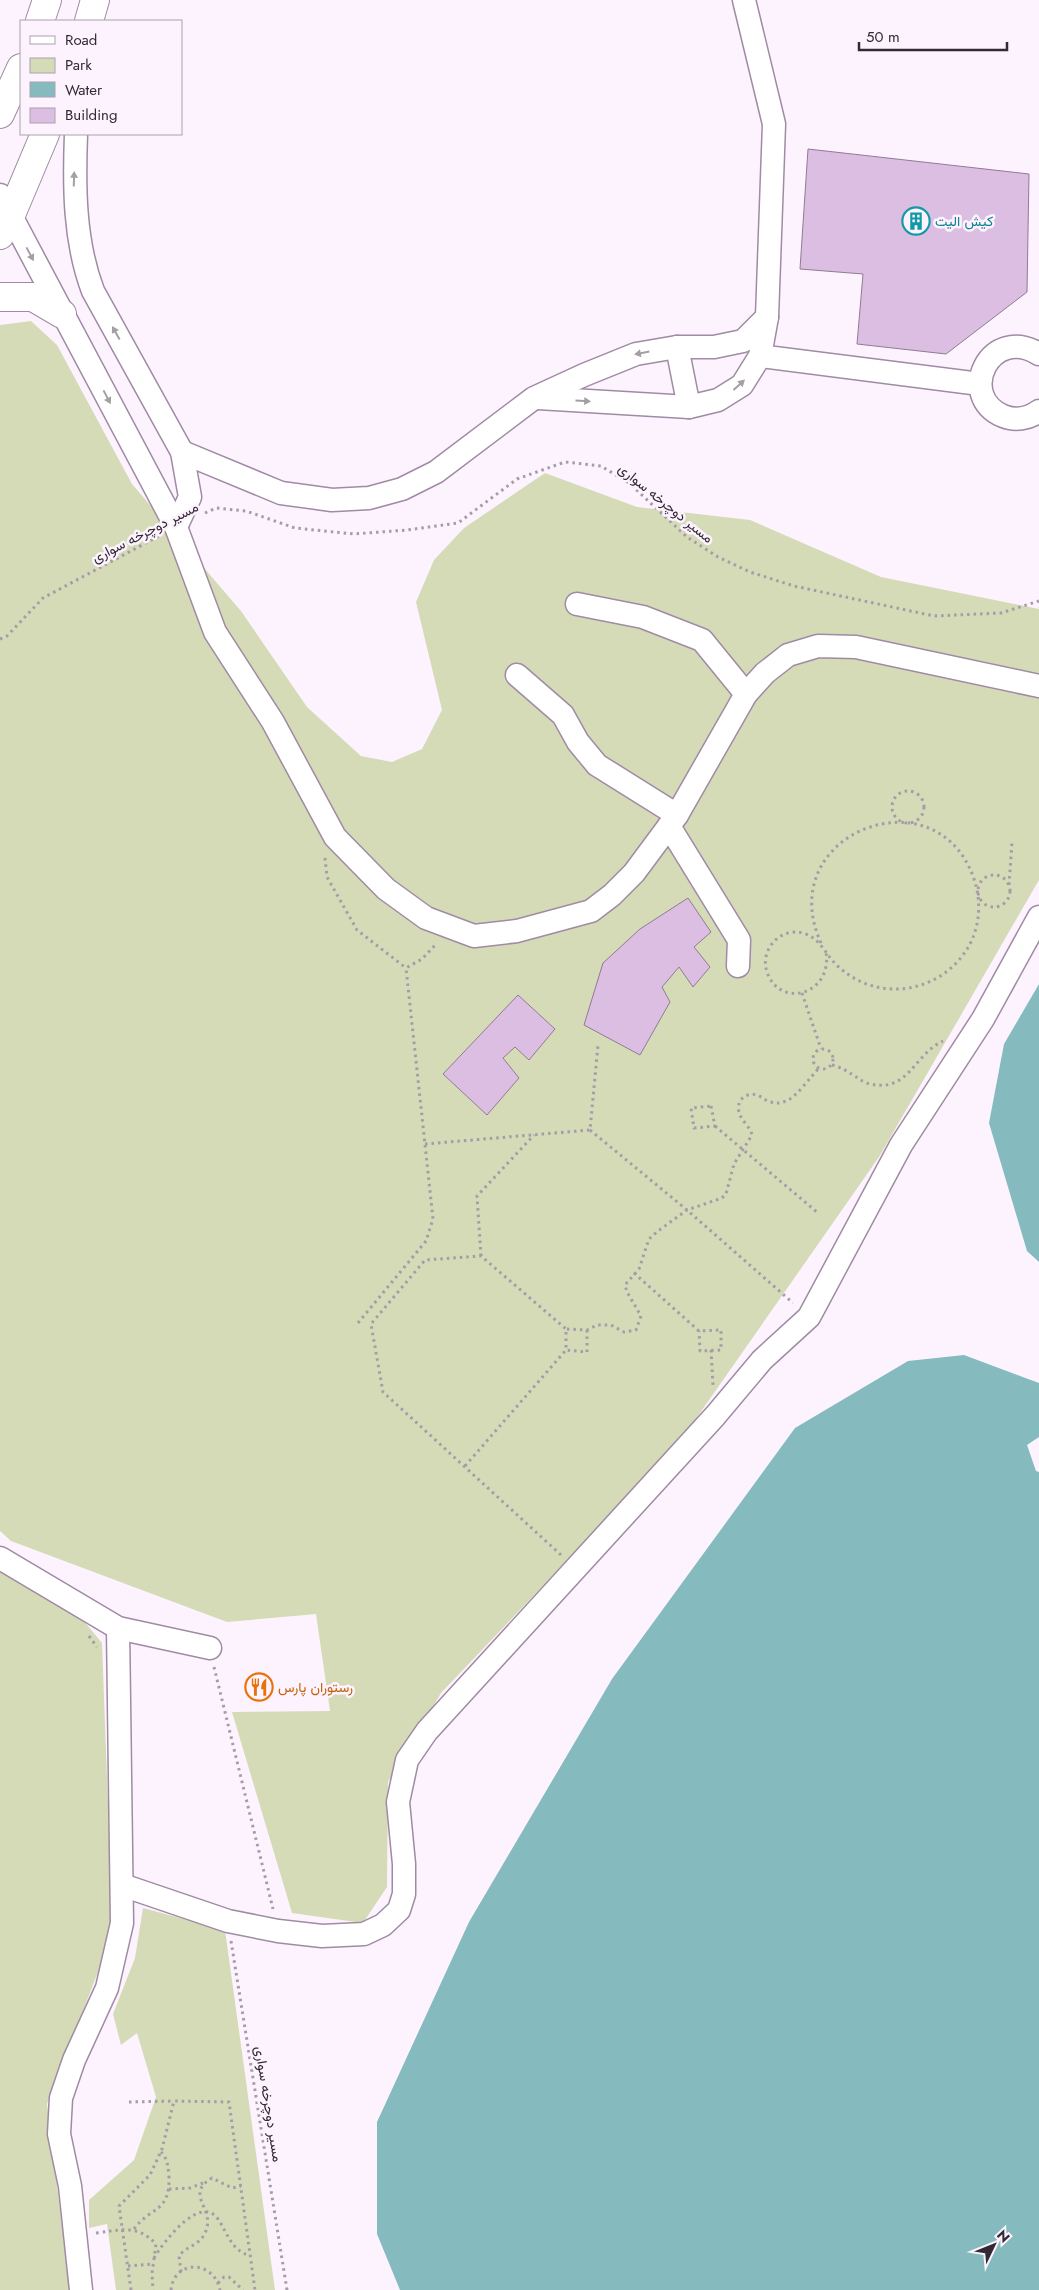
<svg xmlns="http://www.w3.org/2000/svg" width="1039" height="2290" font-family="Jost,Vazirmatn,sans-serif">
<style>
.green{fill:#d5dbb7}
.water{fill:#85babe}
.building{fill:#dbbee1;stroke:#907b94}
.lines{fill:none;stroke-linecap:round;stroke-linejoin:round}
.minor-casing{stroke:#a08aa4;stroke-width:25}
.secondary-casing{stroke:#a08aa4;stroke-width:30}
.path{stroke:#a59ca7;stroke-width:3;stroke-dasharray:2.5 4;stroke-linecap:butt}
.minor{stroke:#fff;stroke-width:22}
.secondary{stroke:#fff;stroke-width:28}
.oneway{fill:#a39fa3}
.labels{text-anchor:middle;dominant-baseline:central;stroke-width:5;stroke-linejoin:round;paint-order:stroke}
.culture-label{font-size:14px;fill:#0d838f;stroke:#fdf3ff;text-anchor:start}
.street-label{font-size:14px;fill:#322933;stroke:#fdf3ff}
.food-label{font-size:14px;fill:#c56008;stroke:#fdf3ff;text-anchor:start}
</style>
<rect width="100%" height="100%" fill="#fdf3ff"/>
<g class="green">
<polygon points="31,321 57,345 132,484 241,611 307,707 361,756 392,762 422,749 442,710 416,602 434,560 464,528 545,473 637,507 750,520 881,577 1039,609 1039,880 879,1157 679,1443 441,1693 388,1782 387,1887 363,1923 292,1913 232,1712 330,1711 316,1614 227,1622 11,1541 0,1531 0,325"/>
<polygon points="0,1566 73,1608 102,1643 112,1912 103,1959 47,2104 70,2290 0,2290"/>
<polygon points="143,1908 225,1930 275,2290 116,2290 107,2224 89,2228 89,2200 134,2160 156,2097 137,2033 121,2045 113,2014 135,1958"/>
</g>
<g class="water">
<polygon points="1039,984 1039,1262 1027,1251 989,1123 1004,1044"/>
<polygon points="964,1355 1039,1383 1039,1437 1027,1445 1036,1471 1039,1472 1039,2290 400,2290 377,2234 377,2122 469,1922 612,1679 795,1428 908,1361"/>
</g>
<g class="building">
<polygon points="808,149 1029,174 1027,292 946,354 857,344 863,274 800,269"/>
<polygon points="688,898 711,932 694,947 710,967 693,987 679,967 662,987 670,1002 640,1055 584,1025 603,963 640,929"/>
<polygon points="518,995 555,1029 529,1060 515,1047 503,1058 519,1078 487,1115 443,1074"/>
</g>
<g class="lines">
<g class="minor-casing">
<g id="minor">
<path d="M76 134C74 186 74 241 93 291L182 452 190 497 176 527"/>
<polyline points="0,195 176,527 215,632 273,722 335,837 386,889 426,918 474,936 517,931 591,911 612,895 634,873 677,815 746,694 765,673 788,655 818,646 856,647 1039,686"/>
<polyline points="677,347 689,407"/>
<path d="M1039 354C990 324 956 396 1003 416 1015 421 1028 419 1039 411"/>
<polyline points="760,356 980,384"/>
<polyline points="538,398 689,407 718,400 742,385 760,356 767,317 774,124 744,0"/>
<polyline points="182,452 281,493 332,500 369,498 402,489 436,472 534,398 584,375 636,354 677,347 714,347 743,341 767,317"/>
<polyline points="577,604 643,617 702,640 746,694"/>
<polyline points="517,675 563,715 578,742 597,765 677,815"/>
<polyline points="669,826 739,940 738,966"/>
<polyline points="0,1558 118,1628 210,1648"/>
<polyline points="122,1885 228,1921 278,1931 322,1936 364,1934 383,1925 399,1910 404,1894 404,1864 398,1802 407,1760 427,1731 715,1416 762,1360 809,1317 901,1145 983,1019 1039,917"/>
<polyline points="81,2290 70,2186 59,2134 61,2098 74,2060 107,1988 122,1923 118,1628"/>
</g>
</g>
<g class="secondary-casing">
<g id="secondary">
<polyline points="40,21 47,0"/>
<polyline points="89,21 95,0"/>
<polyline points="0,114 21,68"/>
<polyline points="0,235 10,217 45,134"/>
<polyline points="0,297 33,297 62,314"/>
</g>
</g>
<g class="path">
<polyline points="205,513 216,508 246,511 295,528 354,534 407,530 458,523 517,479 565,462 601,466 629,483 687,537 718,557 750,572 794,586 934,616 1001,613 1039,601"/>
<polyline points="0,639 7,636 43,598 159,536"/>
<circle cx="908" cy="807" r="16"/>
<polyline points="325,858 327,877 357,930 406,968"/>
<circle cx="994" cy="891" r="16"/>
<polyline points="1009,885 1012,842"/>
<path d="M821 943C771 833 937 770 974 879 983 905 979 934 963 955 934 994 877 1001 840 968 827 958 822 940 806 934 783 925 759 948 767 972 780 1010 833 994 826 952"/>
<polyline points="802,993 821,1049"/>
<circle cx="823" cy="1059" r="10"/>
<path d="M832 1065C849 1069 858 1081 870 1084 909 1093 914 1054 943 1041"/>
<polygon points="711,1106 715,1126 694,1128 691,1108"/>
<polyline points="715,1126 818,1213"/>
<polyline points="590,1130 687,1210 793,1303"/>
<polyline points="425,1144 590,1130 598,1045"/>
<polyline points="481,1256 477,1196 534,1135"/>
<polyline points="634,1273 699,1331 721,1330 721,1350 700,1351 699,1331"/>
<polyline points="358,1323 426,1241 433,1219 406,968 422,959 437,943"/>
<path d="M587 1330V1352L566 1350V1329L587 1330 597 1325H611L624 1332 636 1330 641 1316 627 1292 625 1285 639 1269 649 1239 658 1231 687 1210 722 1198 726 1194 734 1164 752 1135C750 1126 741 1121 739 1112 736 1100 746 1092 757 1095 762 1097 766 1101 771 1102 777 1104 781 1103 786 1101 796 1098 811 1076 819 1068"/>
<polyline points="711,1350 713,1385"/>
<polyline points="465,1466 566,1350"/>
<polyline points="561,1555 383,1392 371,1324 425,1260 481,1256 566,1329"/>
<polyline points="89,1636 97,1647"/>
<polyline points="214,1667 273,1909"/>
<polyline points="231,1941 287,2290"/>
<polyline points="129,2102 174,2101"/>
<polyline points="169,2189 190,2188 203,2183"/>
<path d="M134 2229C151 2206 170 2213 169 2177 168 2167 168 2159 161 2152"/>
<path d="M96 2233C121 2230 137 2224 156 2244L152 2273 153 2290"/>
<path d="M154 2258C162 2244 200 2193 218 2219 228 2234 231 2250 250 2256"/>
<polyline points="128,2266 153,2264"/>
<path d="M181 2272 179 2256C186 2246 199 2246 205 2233 217 2209 183 2195 212 2178L232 2188 241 2186"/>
<polyline points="218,2283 224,2277 229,2277 243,2290"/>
<polyline points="131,2290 119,2206 150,2175 162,2149 174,2101 229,2102 255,2290"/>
<path d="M171 2290C174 2259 214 2260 220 2290"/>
</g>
<use href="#minor" class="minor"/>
<use href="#secondary" class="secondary"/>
</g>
<defs><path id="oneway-solid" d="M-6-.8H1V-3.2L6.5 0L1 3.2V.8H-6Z" transform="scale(1.25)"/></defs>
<g class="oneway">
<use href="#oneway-solid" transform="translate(74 179) rotate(-88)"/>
<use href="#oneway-solid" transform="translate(30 254) rotate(62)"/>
<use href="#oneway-solid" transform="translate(116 333) rotate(-119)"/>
<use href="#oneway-solid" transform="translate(642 353) rotate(169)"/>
<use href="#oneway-solid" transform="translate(739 385) rotate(-42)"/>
<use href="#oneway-solid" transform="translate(107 397) rotate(62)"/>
<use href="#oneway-solid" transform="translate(583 401) rotate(3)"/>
</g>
<defs>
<g id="building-ring" transform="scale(1.4375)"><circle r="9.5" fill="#fdf3ff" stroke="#0f9aa8" stroke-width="1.5"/><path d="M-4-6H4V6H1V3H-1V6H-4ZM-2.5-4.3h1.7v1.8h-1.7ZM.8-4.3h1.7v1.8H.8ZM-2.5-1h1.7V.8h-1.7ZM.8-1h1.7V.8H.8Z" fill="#0f9aa8"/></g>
<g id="restaurant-ring" transform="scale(1.4375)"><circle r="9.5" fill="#fdf3ff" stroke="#e8710a" stroke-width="1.5"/><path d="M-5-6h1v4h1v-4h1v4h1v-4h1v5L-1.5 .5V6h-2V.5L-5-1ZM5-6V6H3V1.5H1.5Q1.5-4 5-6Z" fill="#e8710a"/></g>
</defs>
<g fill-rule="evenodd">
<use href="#building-ring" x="916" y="221"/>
<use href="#restaurant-ring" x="259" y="1687"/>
</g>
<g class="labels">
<g class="culture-label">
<text x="935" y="221">کیش الیت</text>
</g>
<g class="street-label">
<text transform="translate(666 503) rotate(39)">مسیر دوچرخه سواری</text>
<text transform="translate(145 532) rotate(-27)">مسیر دوچرخه سواری</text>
<text transform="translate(269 2104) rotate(81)">مسیر دوچرخه سواری</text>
</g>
<g class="food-label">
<text x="278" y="1687">رستوران پارس</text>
</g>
</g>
<rect x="20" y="20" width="162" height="115" fill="#fdf3ff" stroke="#aca2ad"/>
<rect x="30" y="36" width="25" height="8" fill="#ffffff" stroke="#aca2ad"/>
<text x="65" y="45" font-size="15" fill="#322933">Road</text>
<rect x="30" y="58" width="25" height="15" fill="#d5dbb7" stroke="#aca2ad"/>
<text x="65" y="70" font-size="15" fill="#322933">Park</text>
<rect x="30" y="82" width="25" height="15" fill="#85babe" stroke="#aca2ad"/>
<text x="65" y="95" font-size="15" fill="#322933">Water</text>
<rect x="30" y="108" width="25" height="15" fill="#dbbee1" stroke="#aca2ad"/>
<text x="65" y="120" font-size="15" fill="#322933">Building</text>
<g transform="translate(994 2245) rotate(47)" stroke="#fdf3ff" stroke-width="4" paint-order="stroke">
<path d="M0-4L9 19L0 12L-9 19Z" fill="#322933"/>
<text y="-8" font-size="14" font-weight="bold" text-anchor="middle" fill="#322933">N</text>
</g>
<path d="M859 42v8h148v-8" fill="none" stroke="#322933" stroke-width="2.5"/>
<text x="866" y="42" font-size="15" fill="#322933" stroke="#fdf3ff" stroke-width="4" paint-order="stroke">50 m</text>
</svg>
